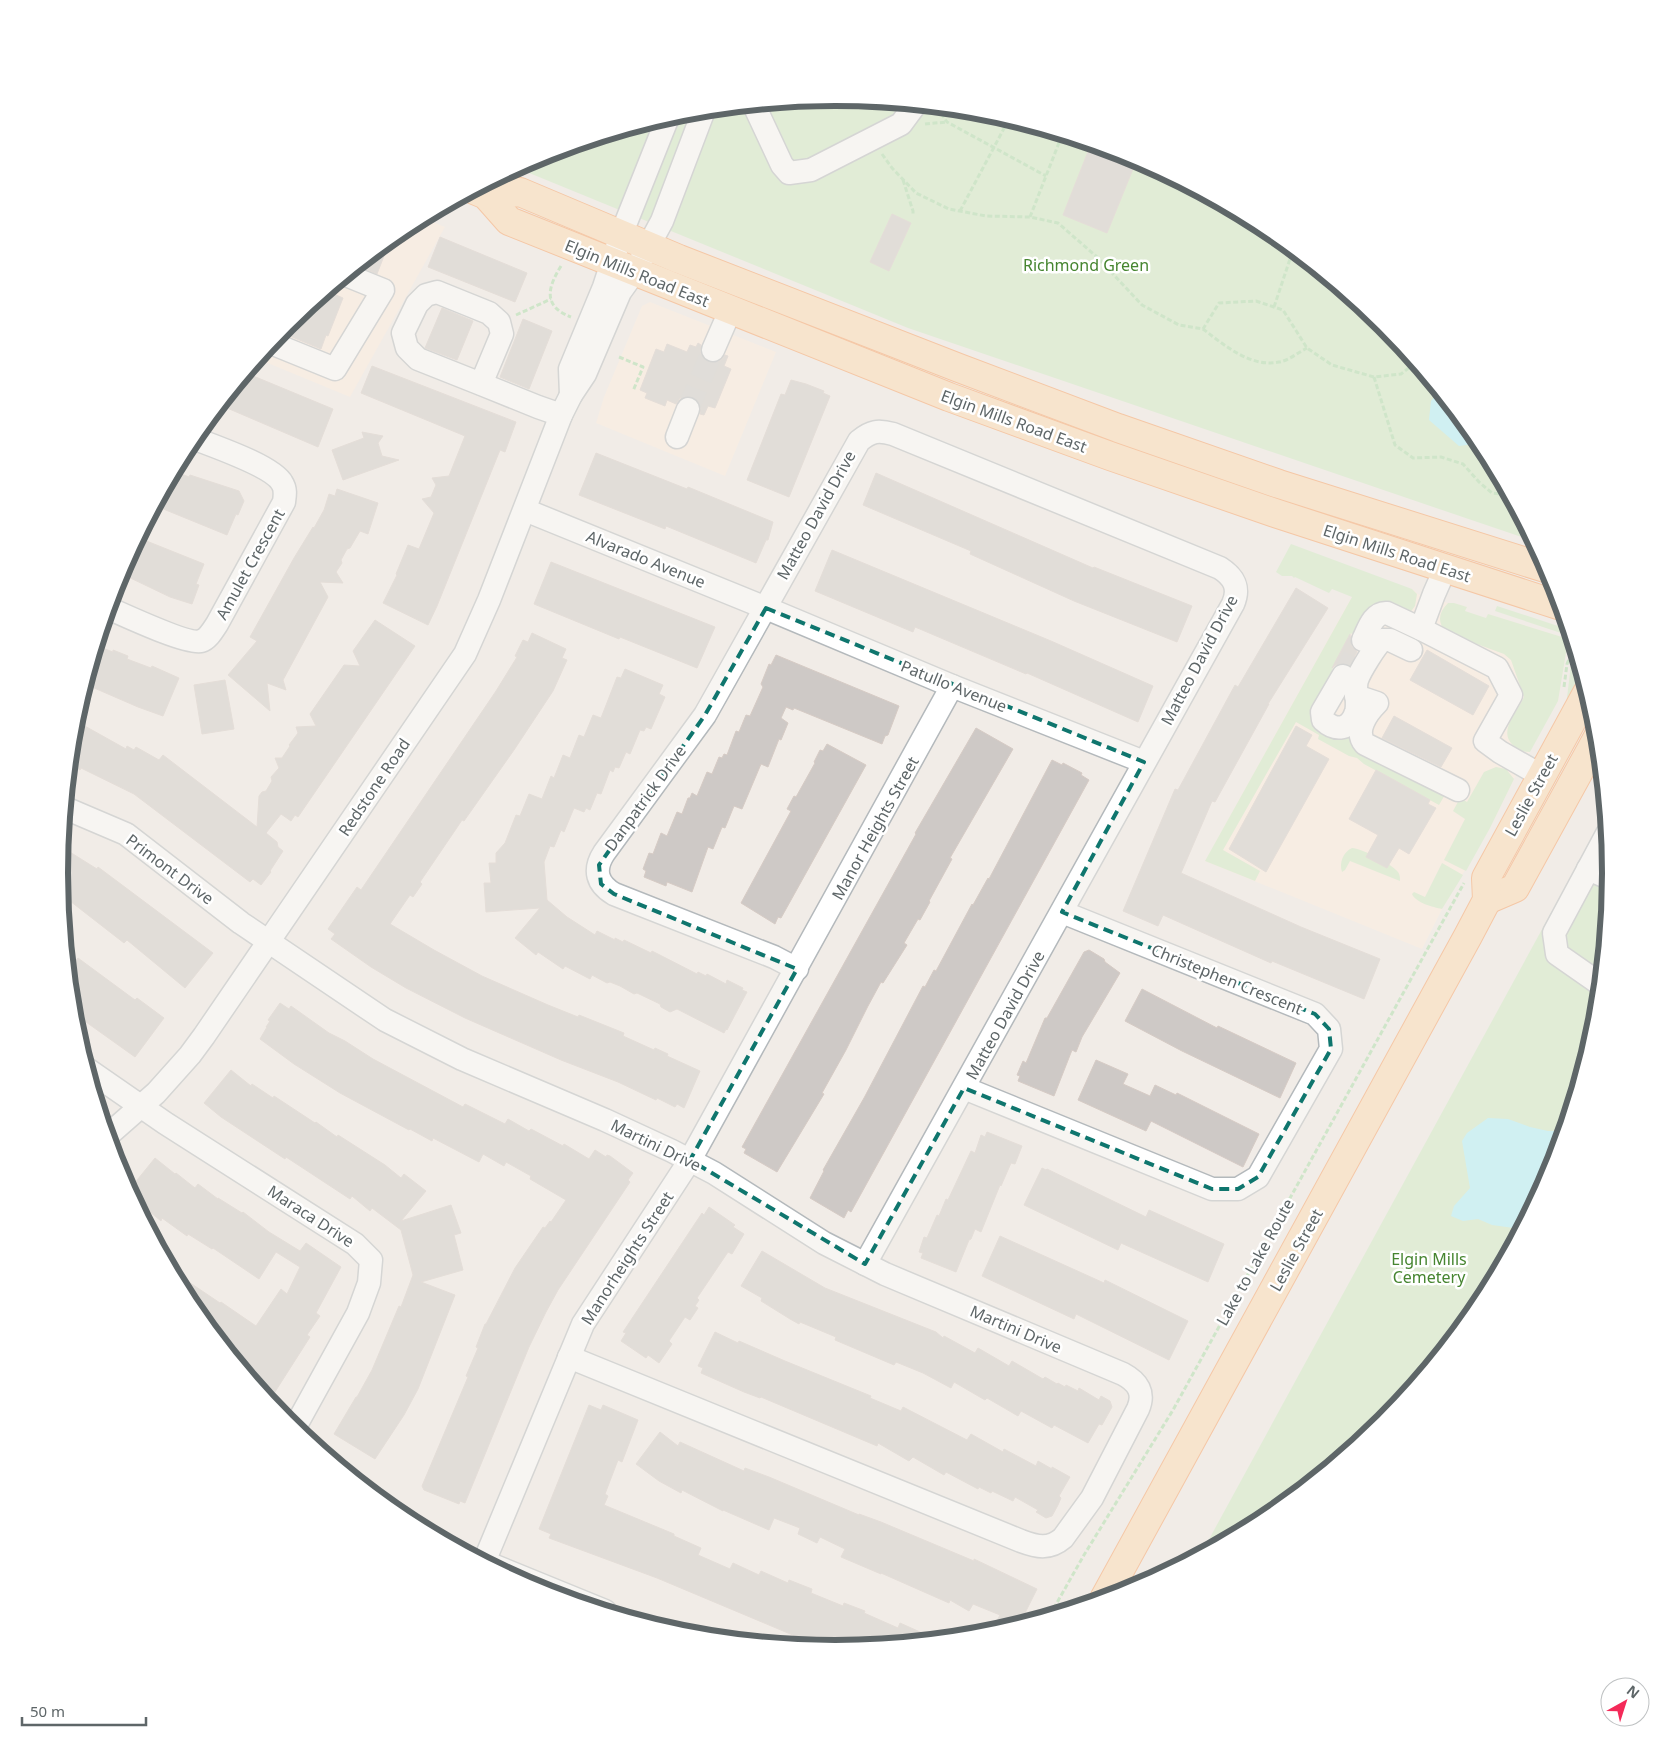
<svg xmlns="http://www.w3.org/2000/svg" width="1670" height="1747" font-family="'Noto Sans',sans-serif">
<style>
.commercial{fill:#ffedde}
.green{fill:#ceeac2}
.water{fill:#a9f4ff}
.building{fill:#cec9c6;stroke:#d6cbc5}
.lines{fill:none;stroke-linecap:round;stroke-linejoin:round}
.minor-tunnel{stroke:#cccac7;stroke-width:22;stroke-dasharray:22 11;stroke-linecap:butt}
.minor-casing{stroke:#b4b9bc;stroke-width:25}
.major-casing{stroke:#fa9a57;stroke-width:30}
.path{stroke:#a7dca5;stroke-width:3;stroke-dasharray:5 2.5;stroke-linecap:butt}
.minor{stroke:#fff;stroke-width:22}
.major{stroke:#ffd9ae;stroke-width:28}
.marked{fill:none;stroke:#0f766e;stroke-width:4;stroke-dasharray:10 6;stroke-linejoin:round}
.labels{text-anchor:middle;dominant-baseline:central;stroke-width:5;stroke-linejoin:round;paint-order:stroke}
.park-label{font-size:16px;fill:#468530;stroke:#fff}
.street-label{font-size:16px;fill:#5e6668;stroke:#fff}
.rim{fill:none;stroke:#5e6668;stroke-width:6}
</style>
<rect width="100%" height="100%" fill="#f1ece7"/>
<g class="commercial">
<polygon points="423,218 445,227 350,397 258,359 286,324 404,228"/>
<polygon points="650,302 776,352 725,476 596,423 604,397 642,306"/>
<polygon points="1359,584 1412,589 1418,594 1448,603 1454,603 1467,607 1465,611 1486,618 1488,614 1562,637 1571,644 1566,653 1558,701 1514,779 1490,828 1442,909 1422,949 1205,861"/>
</g>
<g class="green">
<polygon points="835,97 987,112 1132,156 1266,228 1384,325 1481,442 1533,541 908,328 517,168 538,156 684,112"/>
<polygon points="1291,544 1412,589 1417,594 1415,606 1409,614 1374,605 1366,611 1354,633 1350,634 1332,670 1339,674 1320,704 1344,733 1446,793 1439,805 1364,764 1357,758 1349,756 1318,739 1319,735 1296,722 1223,850 1260,871 1255,881 1205,861 1352,597 1332,589 1329,593 1295,577 1294,578 1292,576 1282,576 1276,572"/>
<path d="M1448 603H1454L1467 607 1465 611 1486 618 1488 614 1562 637 1571 644 1566 653 1558 701 1530 752C1523 752 1519 751 1515 747 1496 732 1517 713 1524 697L1511 660 1504 654 1447 633C1437 623 1438 613 1448 603Z"/>
<polygon points="1497,606 1561,627 1569,631 1570,636 1495,611"/>
<polygon points="1571,664 1579,664 1582,676 1566,706"/>
<polygon points="1496,767 1506,769 1514,779 1490,828 1466,871 1444,860 1465,819 1453,811 1459,800 1462,799 1467,802 1484,772"/>
<polygon points="1605,814 1611,874 1596,1025 1552,1171 1480,1305 1384,1423 1266,1519 1201,1554"/>
<path d="M1352 848C1361 848 1389 863 1396 870 1400 873 1400 877 1400 881L1350 861 1345 870 1342 872C1339 863 1343 852 1352 848Z"/>
<path d="M1442 863 1463 875 1442 909C1433 907 1416 903 1412 894L1414 892 1425 897Z"/>
</g>
<g class="water">
<polygon points="1439,392 1481,442 1481,443 1459,446 1429,420 1431,401"/>
<polygon points="1488,1118 1508,1119 1530,1127 1548,1131 1564,1131 1552,1171 1521,1229 1492,1225 1478,1219 1463,1221 1451,1216 1454,1206 1470,1188 1462,1141 1467,1133"/>
</g>
<g class="building">
<polygon points="1091,144 1137,159 1107,233 1063,215"/>
<polygon points="892,214 911,223 889,271 870,262"/>
<polygon points="440,237 527,273 515,302 428,267"/>
<polygon points="391,238 377,274 365,269 367,265 362,263"/>
<polygon points="327,291 343,298 328,336 326,335 321,349 280,332 286,324"/>
<polygon points="442,308 473,321 457,360 425,348"/>
<polygon points="523,319 552,331 529,389 500,377"/>
<polygon points="698,343 701,345 700,351 702,357 708,362 715,363 721,360 725,355 728,356 724,366 731,369 715,408 708,406 704,415 700,414 701,408 699,401 692,397 687,396 680,398 676,404 667,400 665,406 645,398 647,393 640,390 656,349 664,352 667,344 687,352 690,345 696,347"/>
<polygon points="372,366 516,422 505,452 500,450 437,606 428,625 383,603 397,575 396,574 408,545 419,549 434,513 422,499 431,497 436,485 432,478 449,476 465,436 361,393"/>
<polygon points="246,373 333,409 318,447 220,405"/>
<polygon points="791,380 806,384 824,391 823,393 830,396 789,497 747,480 781,394 785,395"/>
<polygon points="362,432 383,436 378,443 382,456 399,460 343,480 332,450 364,438"/>
<polygon points="596,453 687,489 688,487 773,522 768,540 766,540 756,563 666,526 665,529 579,495"/>
<polygon points="174,471 189,477 190,475 239,491 244,501 238,515 236,514 227,535 156,506"/>
<polygon points="876,473 1093,568 1094,567 1192,606 1177,642 1074,601 970,554 971,551 863,505"/>
<polygon points="337,489 378,503 368,534 360,531 350,548 347,549 341,560 342,563 336,572 343,583 320,582 328,597 283,680 286,690 267,683 270,711 228,675 257,641 250,637 294,558 313,527 314,528 324,510 329,494 335,496"/>
<polygon points="139,538 204,564 196,584 199,585 192,604 170,597 120,573"/>
<polygon points="832,550 1051,641 1153,686 1138,722 1027,673 1026,674 915,627 913,632 815,591"/>
<polygon points="551,562 715,627 697,668 620,637 619,639 534,604"/>
<polygon points="1296,588 1328,608 1268,704 1269,704 1215,802 1212,801 1181,873 1301,927 1380,959 1364,999 1272,961 1271,963 1163,915 1158,926 1123,911 1175,789 1178,790 1235,685 1238,687"/>
<polygon points="375,620 415,646 298,817 295,815 291,821 281,814 266,833 277,842 278,847 283,851 270,871 271,872 261,885 253,879 250,882 134,794 81,768 80,770 70,764 74,720 126,749 127,746 134,750 136,747 159,760 163,755 257,827 259,796 262,792 266,791 272,781 271,777 279,768 275,758 282,758 290,746 289,745 298,733 296,727 316,726 310,714 344,665 360,666 353,651"/>
<polygon points="532,633 566,649 562,658 567,660 553,691 514,750 464,821 462,820 456,829 420,882 422,884 413,897 410,895 390,924 434,950 482,976 548,1005 578,1017 579,1015 624,1033 623,1036 654,1050 655,1048 668,1054 667,1056 700,1071 684,1108 677,1104 675,1107 657,1098 656,1100 618,1082 561,1060 465,1018 406,988 371,967 331,939 335,934 328,929 357,887 361,890 496,691 517,657 515,656 523,640 528,642"/>
<polygon points="1350,634 1352,647 1357,652 1350,665 1343,663 1337,664 1332,668"/>
<polygon points="97,646 113,652 113,650 128,656 127,659 151,668 152,666 179,678 163,716 138,707 85,684"/>
<polygon points="1427,650 1489,686 1473,715 1410,680"/>
<polygon points="776,655 899,706 888,735 885,736 882,744 794,708 793,710 786,707 781,718 788,723 781,740 779,739 768,767 761,764 742,809 734,806 725,828 722,827 713,849 708,847 692,892 667,882 666,886 644,877 646,871 643,869 649,853 653,854 661,833 667,836 677,812 682,814 688,798 690,798 692,793 697,796 707,772 712,774 719,757 722,758 724,754 727,755 736,731 739,732 746,715 750,716 763,687 761,684 769,664 771,665"/>
<polygon points="625,669 663,685 659,694 665,697 651,729 646,727 644,731 640,730 630,754 626,752 619,768 615,767 613,772 610,770 601,794 597,793 590,810 586,808 584,812 574,808 564,832 561,830 554,847 550,846 544,862 547,900 567,917 595,935 597,931 615,940 615,938 623,942 624,940 651,953 652,951 697,974 698,972 706,976 707,974 726,984 727,980 743,988 742,990 747,992 727,1030 726,1029 724,1033 677,1009 670,1012 661,1007 660,1004 637,993 634,994 620,986 610,982 607,983 592,975 590,979 565,966 563,969 538,952 536,955 515,938 540,908 486,912 484,883 491,883 489,863 496,863 496,853 505,843 516,815 520,816 529,794 542,799 551,776 554,778 563,755 570,758 579,735 584,737 593,715 601,718 617,677 621,678"/>
<polygon points="225,680 234,729 202,734 194,685"/>
<polygon points="1394,716 1452,748 1441,767 1382,738"/>
<polygon points="1296,726 1312,735 1306,746 1329,759 1266,872 1229,849"/>
<polygon points="976,728 1013,749 950,858 952,859 929,901 930,902 920,920 918,919 904,943 907,945 883,983 881,982 868,1006 846,1050 822,1093 824,1094 777,1172 744,1153 746,1149 742,1147 916,834 915,833"/>
<polygon points="827,744 866,765 781,918 778,917 775,924 741,903 791,811 787,809 794,796 796,797 815,763 814,762 820,750 823,751"/>
<polygon points="1052,760 1062,765 1063,763 1082,773 1081,775 1089,780 851,1212 848,1210 844,1218 810,1198 824,1171 823,1170 864,1098 923,986 925,987 934,970 936,971 972,904 973,905 988,878 989,879"/>
<polygon points="1376,770 1430,800 1428,804 1436,808 1409,854 1399,848 1387,868 1366,857 1378,835 1349,819"/>
<polygon points="65,849 97,869 98,867 213,953 185,988 127,940 124,943 61,894 59,873 60,858"/>
<polygon points="1089,950 1104,959 1105,962 1120,973 1082,1037 1076,1052 1072,1050 1054,1096 1018,1081 1020,1076 1017,1075 1023,1061 1026,1063 1045,1018 1047,1018 1084,952"/>
<polygon points="67,954 75,961 78,958 135,1000 137,998 164,1018 135,1057 72,1012"/>
<polygon points="1142,989 1217,1028 1218,1026 1296,1063 1280,1098 1182,1051 1125,1021"/>
<polygon points="280,1003 289,1009 291,1006 329,1033 345,1041 373,1059 463,1107 465,1104 505,1124 508,1119 529,1131 531,1129 563,1146 564,1144 589,1159 595,1150 606,1157 607,1155 610,1156 633,1173 628,1180 630,1182 558,1290 546,1312 529,1347 465,1503 460,1501 459,1504 424,1490 422,1486 468,1377 466,1376 478,1348 476,1347 485,1324 486,1324 515,1268 543,1227 545,1228 550,1221 551,1222 566,1200 530,1179 531,1176 506,1162 504,1166 483,1154 479,1162 433,1138 432,1141 410,1129 409,1130 340,1093 294,1064 260,1039 267,1027 266,1027 270,1021 268,1020"/>
<polygon points="1096,1060 1128,1074 1123,1084 1150,1096 1155,1085 1176,1095 1177,1093 1259,1134 1243,1167 1151,1121 1146,1131 1078,1100"/>
<polygon points="231,1070 251,1086 252,1084 273,1098 274,1096 315,1123 316,1122 337,1137 338,1135 385,1165 401,1178 404,1174 426,1191 401,1221 451,1205 461,1233 454,1235 463,1270 421,1282 455,1295 418,1389 404,1415 375,1459 334,1434 356,1397 357,1397 372,1370 399,1306 401,1307 413,1275 401,1230 372,1208 370,1211 352,1196 350,1199 286,1157 285,1159 221,1117 204,1103"/>
<polygon points="987,1132 1022,1146 1015,1164 1011,1163 1001,1186 1000,1185 981,1232 975,1229 971,1239 969,1240 956,1272 921,1258 923,1253 919,1252 924,1237 927,1238 937,1215 939,1216 946,1199 948,1200 971,1151 975,1153 981,1135 985,1137"/>
<polygon points="155,1158 175,1174 176,1173 195,1188 198,1184 218,1199 218,1198 242,1213 243,1212 269,1232 300,1251 306,1243 341,1267 316,1313 320,1316 307,1335 310,1337 273,1395 251,1380 189,1305 171,1270 220,1303 221,1302 256,1326 281,1289 287,1294 300,1267 276,1252 259,1279 213,1248 212,1249 188,1234 187,1236 162,1218 161,1221 133,1198 129,1190"/>
<polygon points="1042,1168 1046,1170 1047,1169 1146,1217 1149,1210 1224,1244 1208,1282 1121,1243 1118,1250 1024,1205"/>
<polygon points="709,1207 735,1225 733,1227 744,1234 732,1254 728,1252 697,1298 699,1300 695,1306 698,1308 690,1320 685,1317 669,1341 672,1344 659,1363 648,1355 646,1358 621,1341 626,1333 623,1332 702,1213 704,1215"/>
<polygon points="1000,1236 1104,1283 1105,1280 1188,1321 1169,1360 1076,1314 1074,1319 982,1276"/>
<polygon points="762,1251 825,1288 936,1332 943,1338 944,1336 975,1353 978,1348 1009,1366 1012,1361 1043,1379 1045,1377 1057,1384 1058,1383 1065,1387 1066,1385 1078,1391 1079,1388 1099,1400 1101,1396 1110,1401 1112,1407 1102,1425 1099,1424 1088,1443 1054,1425 1052,1428 1021,1411 1018,1416 987,1398 985,1400 954,1382 951,1388 923,1373 896,1362 894,1365 835,1340 836,1337 800,1322 799,1324 790,1319 761,1301 762,1298 741,1286"/>
<polygon points="715,1332 738,1343 739,1341 785,1361 871,1396 870,1398 901,1411 903,1407 967,1440 971,1434 1003,1452 1004,1449 1036,1466 1038,1461 1052,1469 1052,1467 1070,1477 1059,1496 1061,1498 1058,1505 1052,1516 1046,1518 1036,1512 1038,1510 1015,1497 1013,1501 992,1491 991,1493 979,1487 978,1489 946,1472 944,1475 913,1457 909,1461 878,1443 877,1446 761,1397 760,1398 744,1392 701,1373 703,1368 698,1366"/>
<polygon points="589,1405 601,1410 603,1405 638,1420 622,1462 618,1460 605,1494 608,1496 604,1505 674,1534 674,1536 701,1548 698,1555 730,1569 733,1563 759,1575 761,1571 788,1583 789,1580 812,1589 811,1593 843,1606 844,1603 865,1611 864,1613 898,1628 900,1623 938,1640 835,1650 826,1649 657,1578 549,1538 551,1534 539,1529"/>
<polygon points="660,1432 678,1446 680,1442 744,1471 745,1468 769,1477 859,1515 859,1514 881,1522 974,1561 974,1559 1037,1589 1019,1625 1011,1627 997,1621 1000,1615 973,1604 969,1611 950,1600 949,1603 881,1573 881,1574 841,1557 845,1549 820,1537 817,1543 798,1534 800,1528 774,1518 769,1530 723,1510 723,1511 682,1490 681,1493 659,1481 636,1464"/>
</g>
<g class="lines">
<g class="minor-tunnel">
<polyline points="688,409 713,350"/>
<polyline points="1343,676 1363,640"/>
</g>
<g class="minor-casing">
<g id="minor">
<polyline points="754,105 782,165 789,173 811,170 901,124 915,105"/>
<polyline points="271,343 335,369 383,290 346,275"/>
<polyline points="713,350 730,311"/>
<polyline points="481,384 502,334 499,322 489,313 437,292 426,295 417,304 403,333 407,348 418,359 481,384 538,407 561,415"/>
<polyline points="571,395 570,369 604,287 621,235 668,117"/>
<polyline points="677,437 688,409"/>
<polyline points="525,510 766,608 952,686 1144,762"/>
<polyline points="1445,569 1434,594 1421,629 1497,668 1511,695 1485,741 1500,752 1542,776"/>
<path d="M108 608C124 615 188 645 201 641 208 639 213 630 217 624L284 502C285 495 286 489 282 483 273 466 213 446 193 438"/>
<path d="M1363 640C1368 630 1373 612 1387 613L1421 629"/>
<path d="M1343 676 1322 712 1323 720C1336 732 1350 730 1356 712 1359 702 1354 690 1357 680 1360 671 1375 647 1382 640H1390L1411 650"/>
<path d="M1356 696 1377 703C1367 713 1354 731 1365 744L1458 790"/>
<path d="M65 808 126 834 241 923 385 1020 462 1059 605 1120 672 1151 714 1173 824 1243 885 1274 1123 1374C1138 1382 1145 1393 1138 1409L1092 1498 1063 1538C1049 1550 1037 1547 1021 1541L569 1357"/>
<polyline points="1588,869 1611,879"/>
<path d="M797 969 774 957 614 894C597 884 593 870 604 853L705 715 859 441C871 431 878 430 893 434L1220 568C1234 577 1240 588 1233 604L865 1264"/>
<polyline points="1600,984 1557,954 1554,933 1607,834"/>
<polyline points="87,1069 165,1123 355,1244 371,1260 369,1283 358,1313 294,1429"/>
<polyline points="964,1088 1212,1189 1238,1189 1258,1177 1331,1049 1329,1029 1315,1014 1062,912"/>
<polyline points="107,1136 156,1093 190,1055 204,1036 465,654 489,600 561,415 571,395 585,374 620,292 635,271 662,221 704,110"/>
<polyline points="480,1560 605,1611"/>
<polyline points="484,1562 583,1324 690,1160 952,686"/>
</g>
</g>
<g class="major-casing">
<g id="major">
<polyline points="474,190 486,195 509,221 949,397 1110,456 1275,513 1561,606"/>
<polyline points="486,195 520,192 679,259 959,368 1118,428 1279,484 1548,569"/>
<polyline points="1487,900 1515,888 1598,737"/>
<polyline points="1104,1599 1468,936 1487,900 1486,878 1587,693"/>
</g>
</g>
<g class="path">
<polyline points="937,107 947,122 1046,176"/>
<polyline points="925,124 947,122"/>
<polyline points="882,154 892,168 916,193 949,209 986,216 1030,217 1058,223 1097,257 1142,305 1179,325 1203,329 1219,303 1256,301 1283,310 1307,348 1332,365 1374,377 1401,374 1415,363"/>
<polyline points="903,180 913,211 913,216"/>
<polyline points="960,211 1009,119"/>
<polyline points="1030,217 1062,135"/>
<path d="M561 266C548 287 542 306 571 317"/>
<polyline points="1274,307 1293,250"/>
<polyline points="516,315 551,299"/>
<path d="M1203 329C1224 345 1251 368 1279 362 1288 361 1299 352 1307 348"/>
<polyline points="619,357 643,367 633,391"/>
<polyline points="1374,377 1395,445 1413,458 1441,457 1463,464 1479,482 1492,493 1509,495"/>
<polyline points="1564,687 1567,664 1574,647"/>
<polyline points="1050,1615 1084,1555 1173,1410 1464,883"/>
</g>
<use href="#minor" class="minor"/>
<use href="#major" class="major"/>
</g>
<path d="M0 0H1670V1747H0ZM766 608 1144 762 1062 912 1315 1014 1329 1029 1331 1049 1258 1177 1238 1189H1212L964 1088 865 1264 690 1160 797 969 614 894 601 884 599 865 705 715Z" fill="#f1ece7" fill-opacity=".55" fill-rule="evenodd"/>
<path class="marked" d="M766 608 1144 762 1062 912 1315 1014 1329 1029 1331 1049 1258 1177 1238 1189H1212L964 1088 865 1264 690 1160 797 969 614 894 601 884 599 865 705 715Z"/>
<g class="labels">
<g class="park-label">
<text x="1086" y="265">Richmond Green</text>
<text x="1429" y="1259">Elgin Mills<tspan x="1429" dy="18">Cemetery</tspan></text>
</g>
<g class="street-label">
<text transform="translate(637 273) rotate(22)">Elgin Mills Road East</text>
<text transform="translate(1014 421) rotate(20)">Elgin Mills Road East</text>
<text transform="translate(816 515) rotate(-61)">Matteo David Drive</text>
<text transform="translate(1397 553) rotate(18)">Elgin Mills Road East</text>
<text transform="translate(646 559) rotate(22)">Alvarado Avenue</text>
<text transform="translate(250 564) rotate(-61)">Amulet Crescent</text>
<text transform="translate(1199 660) rotate(-62)">Matteo David Drive</text>
<text transform="translate(954 686) rotate(22)">Patullo Avenue</text>
<text transform="translate(374 787) rotate(-56)">Redstone Road</text>
<text transform="translate(1531 795) rotate(-61)">Leslie Street</text>
<text transform="translate(645 798) rotate(-54)">Danpatrick Drive</text>
<text transform="translate(875 828) rotate(-61)">Manor Heights Street</text>
<text transform="translate(170 869) rotate(37)">Primont Drive</text>
<text transform="translate(1227 979) rotate(22)">Christephen Crescent</text>
<text transform="translate(1005 1015) rotate(-61)">Matteo David Drive</text>
<text transform="translate(656 1145) rotate(26)">Martini Drive</text>
<text transform="translate(311 1216) rotate(33)">Maraca Drive</text>
<text transform="translate(1296 1250) rotate(-61)">Leslie Street</text>
<text transform="translate(627 1258) rotate(-57)">Manorheights Street</text>
<text transform="translate(1255 1262) rotate(-61)">Lake to Lake Route</text>
<text transform="translate(1016 1329) rotate(23)">Martini Drive</text>
</g>
</g>
<path d="M0 0H1670V1747H0ZM68 873a767 767 0 1 1 1534 0a767 767 0 1 1-1534 0Z" fill="#fff" fill-rule="evenodd"/>
<path class="rim" d="M68 873a767 767 0 1 1 1534 0a767 767 0 1 1-1534 0Z"/>
<g transform="translate(1625 1702) rotate(39)"><circle r="24" fill="#ffffff" stroke="#bfc2c3"/>
<path d="M0-4L9 19L0 12L-9 19Z" fill="#f42a59"/>
<text y="-8" font-size="14" font-weight="bold" text-anchor="middle" fill="#5e6668">N</text>
</g>
<path d="M22 1717v8h124v-8" fill="none" stroke="#5e6668" stroke-width="2.5"/>
<text x="30" y="1717" font-size="15" fill="#5e6668" stroke="#ffffff" stroke-width="4" paint-order="stroke">50 m</text>
</svg>
